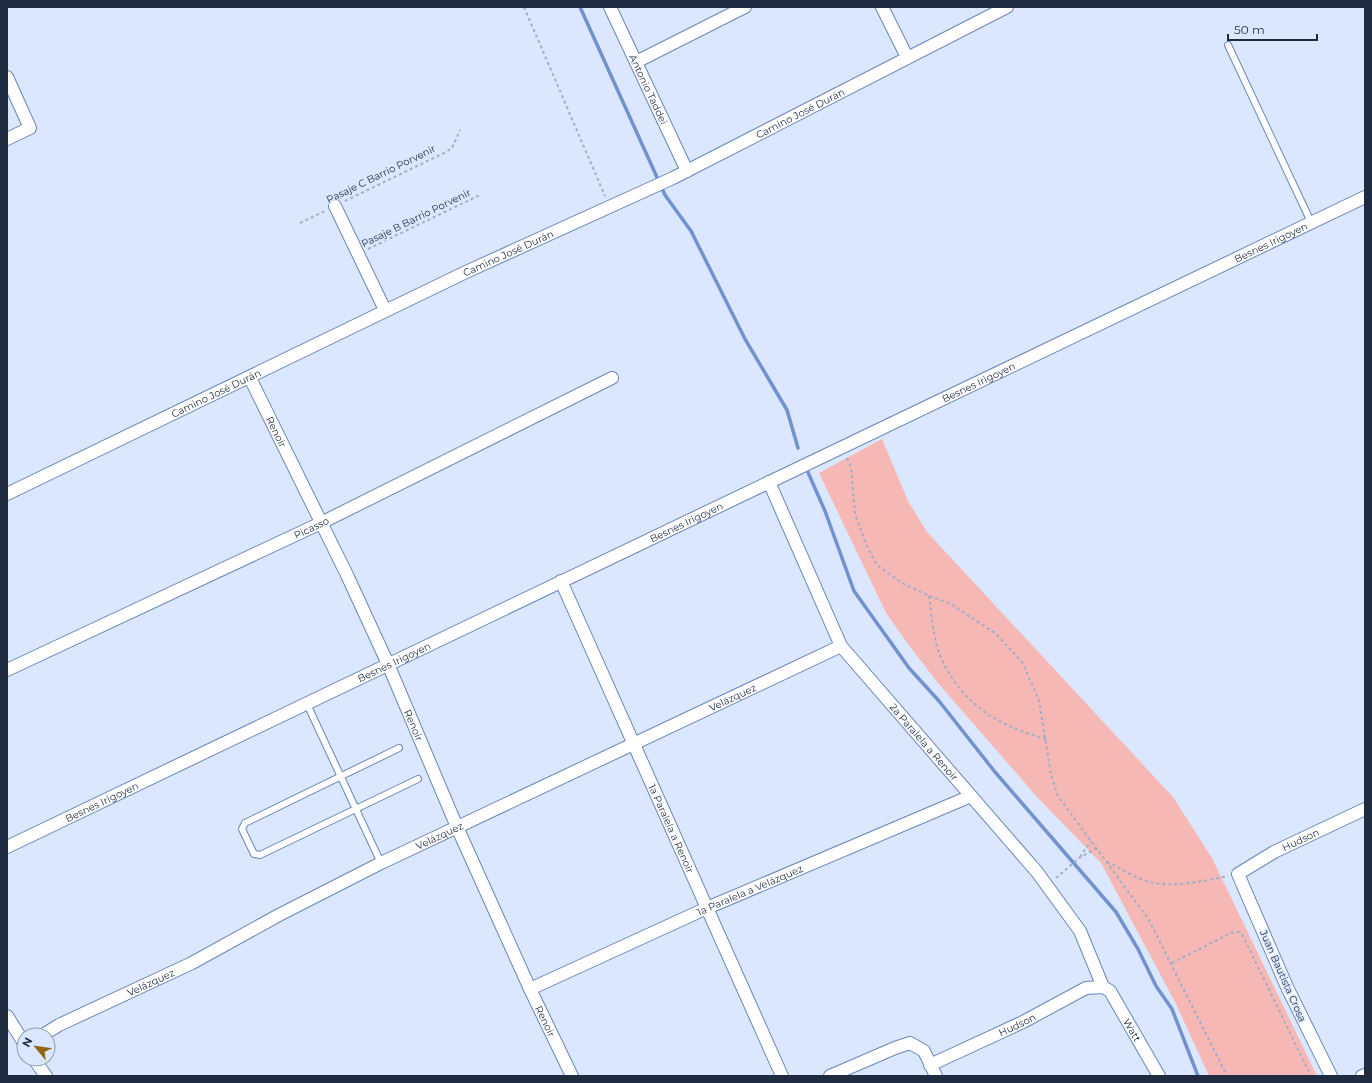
<svg xmlns="http://www.w3.org/2000/svg" width="1372" height="1083" font-family="Montserrat,sans-serif">
<style>
.green{fill:#f6b8b5}
.lines{fill:none;stroke-linecap:round;stroke-linejoin:round}
.stream{stroke:#7192cf;stroke-width:3.5}
.lane-casing{stroke:#6a86ba;stroke-width:8}
.street-casing{stroke:#6a86ba;stroke-width:14}
.path{stroke:#a1aec4;stroke-width:2;stroke-dasharray:3 3;stroke-linecap:butt}
.lane{stroke:#fff;stroke-width:6}
.street{stroke:#fff;stroke-width:12}
.labels{text-anchor:middle;dominant-baseline:central;stroke-width:3;stroke-linejoin:round;paint-order:stroke}
.street-label{font-size:10px;fill:#1f2b40;stroke:#dae7fe}
</style>
<rect width="100%" height="100%" fill="#dae7fe"/>
<polygon class="green" points="882,439 908,501 927,532 1173,797 1212,858 1317,1076 1209,1076 1176,1004 1101,863 1037,797 938,683 908,644 886,613 819,473"/>
<g class="lines">
<g class="stream">
<polyline points="580,7 665,195 691,231 745,339 787,410 798,448"/>
<polyline points="807,470 825,511 854,591 909,668 939,701 995,772 1116,912 1138,949 1156,986 1172,1009 1198,1076"/>
</g>
<g class="lane-casing">
<g id="lane">
<polyline points="1228,45 1311,222"/>
<polyline points="307,704 381,863"/>
<polyline points="399,748 245,823 242,829 254,854 260,855 418,779"/>
</g>
</g>
<g class="street-casing">
<g id="street">
<path id="s1" d="M610 7 687 171"/>
<polyline points="882,7 907,57"/>
<polyline points="636,62 745,7"/>
<polyline points="7,77 30,128 7,139"/>
<polyline points="335,206 385,310"/>
<path id="s2" d="M250 378 347 575 388 664 457 827 530 989 572 1076"/>
<path id="s3" d="M769 482 841 646 1037 872 1080 931 1103 987"/>
<path id="s4" d="M7 494 466 272 673 178 1007 7"/>
<path id="s5" d="M561 581 782 1076"/>
<path id="s6" d="M7 670 321 523 612 378"/>
<path id="s7" d="M7 847 1365 197"/>
<path id="s8" d="M530 989 707 908 971 796"/>
<polyline points="7,1016 24,1043"/>
<path id="s9" d="M43 1035 59 1025 192 963 279 915 381 863 841 646"/>
<polyline points="34,1059 46,1076"/>
<path id="s10" d="M930 1065 1023 1022 1086 988 1103 987 1110 991 1159 1076"/>
<polyline points="830,1076 895,1048 910,1043 924,1051 936,1076"/>
<path id="s11" d="M1331 1076 1287 987 1238 874 1274 852 1365 809"/>
<polyline points="1362,1076 1365,1075"/>
</g>
</g>
<g class="path">
<polyline points="524,7 605,196"/>
<polyline points="345,201 446,152 452,148 460,130"/>
<polyline points="300,223 325,211"/>
<polyline points="368,249 480,195"/>
<polyline points="847,458 851,467 855,514 866,544 877,565 902,583 929,596 949,603 995,633 1022,662 1039,700 1051,775 1058,796 1149,920 1227,1076"/>
<path d="M929 596C932 617 933 641 942 660 964 706 999 726 1046 739"/>
<polyline points="1080,857 1091,841"/>
<path d="M1107 862C1121 868 1136 879 1150 882 1174 888 1204 881 1228 876"/>
<polyline points="1056,878 1079,858 1097,848"/>
<polyline points="1172,963 1231,933 1239,932 1243,936 1311,1076"/>
</g>
<use href="#lane" class="lane"/>
<use href="#street" class="street"/>
</g>
<g class="labels">
<g class="street-label">
<text stroke="none"><textPath href="#s1" startOffset="91">Antonio Taddei</textPath></text>
<text stroke="none"><textPath href="#s4" startOffset="880">Camino José Durán</textPath></text>
<text transform="translate(381 174) rotate(-26)">Pasaje C Barrio Porvenir</text>
<text transform="translate(416 218) rotate(-26)">Pasaje B Barrio Porvenir</text>
<text stroke="none"><textPath href="#s7" startOffset="1401">Besnes Irigoyen</textPath></text>
<text stroke="none"><textPath href="#s4" startOffset="556">Camino José Durán</textPath></text>
<text stroke="none"><textPath href="#s7" startOffset="1077">Besnes Irigoyen</textPath></text>
<text stroke="none"><textPath href="#s4" startOffset="232">Camino José Durán</textPath></text>
<text stroke="none"><textPath href="#s2" startOffset="60">Renoir</textPath></text>
<text stroke="none"><textPath href="#s7" startOffset="753">Besnes Irigoyen</textPath></text>
<text stroke="none"><textPath href="#s6" startOffset="336">Picasso</textPath></text>
<text stroke="none"><textPath href="#s7" startOffset="429">Besnes Irigoyen</textPath></text>
<text stroke="none"><textPath href="#s9" startOffset="768">Velázquez</textPath></text>
<text stroke="none"><textPath href="#s2" startOffset="384">Renoir</textPath></text>
<text stroke="none"><textPath href="#s3" startOffset="306">2a Paralela a Renoir</textPath></text>
<text stroke="none"><textPath href="#s7" startOffset="105">Besnes Irigoyen</textPath></text>
<text stroke="none"><textPath href="#s5" startOffset="271">1a Paralela a Renoir</textPath></text>
<text stroke="none"><textPath href="#s9" startOffset="444">Velázquez</textPath></text>
<text stroke="none"><textPath href="#s11" startOffset="294">Hudson</textPath></text>
<text stroke="none"><textPath href="#s8" startOffset="241">1a Paralela a Velázquez</textPath></text>
<text transform="translate(1283 976) rotate(66)">Juan Bautista Crosa</text>
<text stroke="none"><textPath href="#s9" startOffset="120">Velázquez</textPath></text>
<text stroke="none"><textPath href="#s2" startOffset="708">Renoir</textPath></text>
<text stroke="none"><textPath href="#s10" startOffset="96">Hudson</textPath></text>
<text stroke="none"><textPath href="#s10" startOffset="244">Watt</textPath></text>
</g>
</g>
<rect width="1372" height="1083" fill="none" stroke="#1f2b40" stroke-width="16"/>
<g transform="translate(36 1047) rotate(299)"><circle r="19" fill="#dae7fe" stroke="#8f9cb2"/>
<path d="M0-3L7 15L0 10L-7 15Z" fill="#8e680c"/>
<text y="-6" font-size="11" font-weight="bold" text-anchor="middle" fill="#1f2b40">N</text>
</g>
<path d="M1228 34v6h89v-6" fill="none" stroke="#1f2b40" stroke-width="2"/>
<text x="1234" y="34" font-size="12" fill="#1f2b40" stroke="#dae7fe" stroke-width="3" paint-order="stroke">50 m</text>
</svg>
